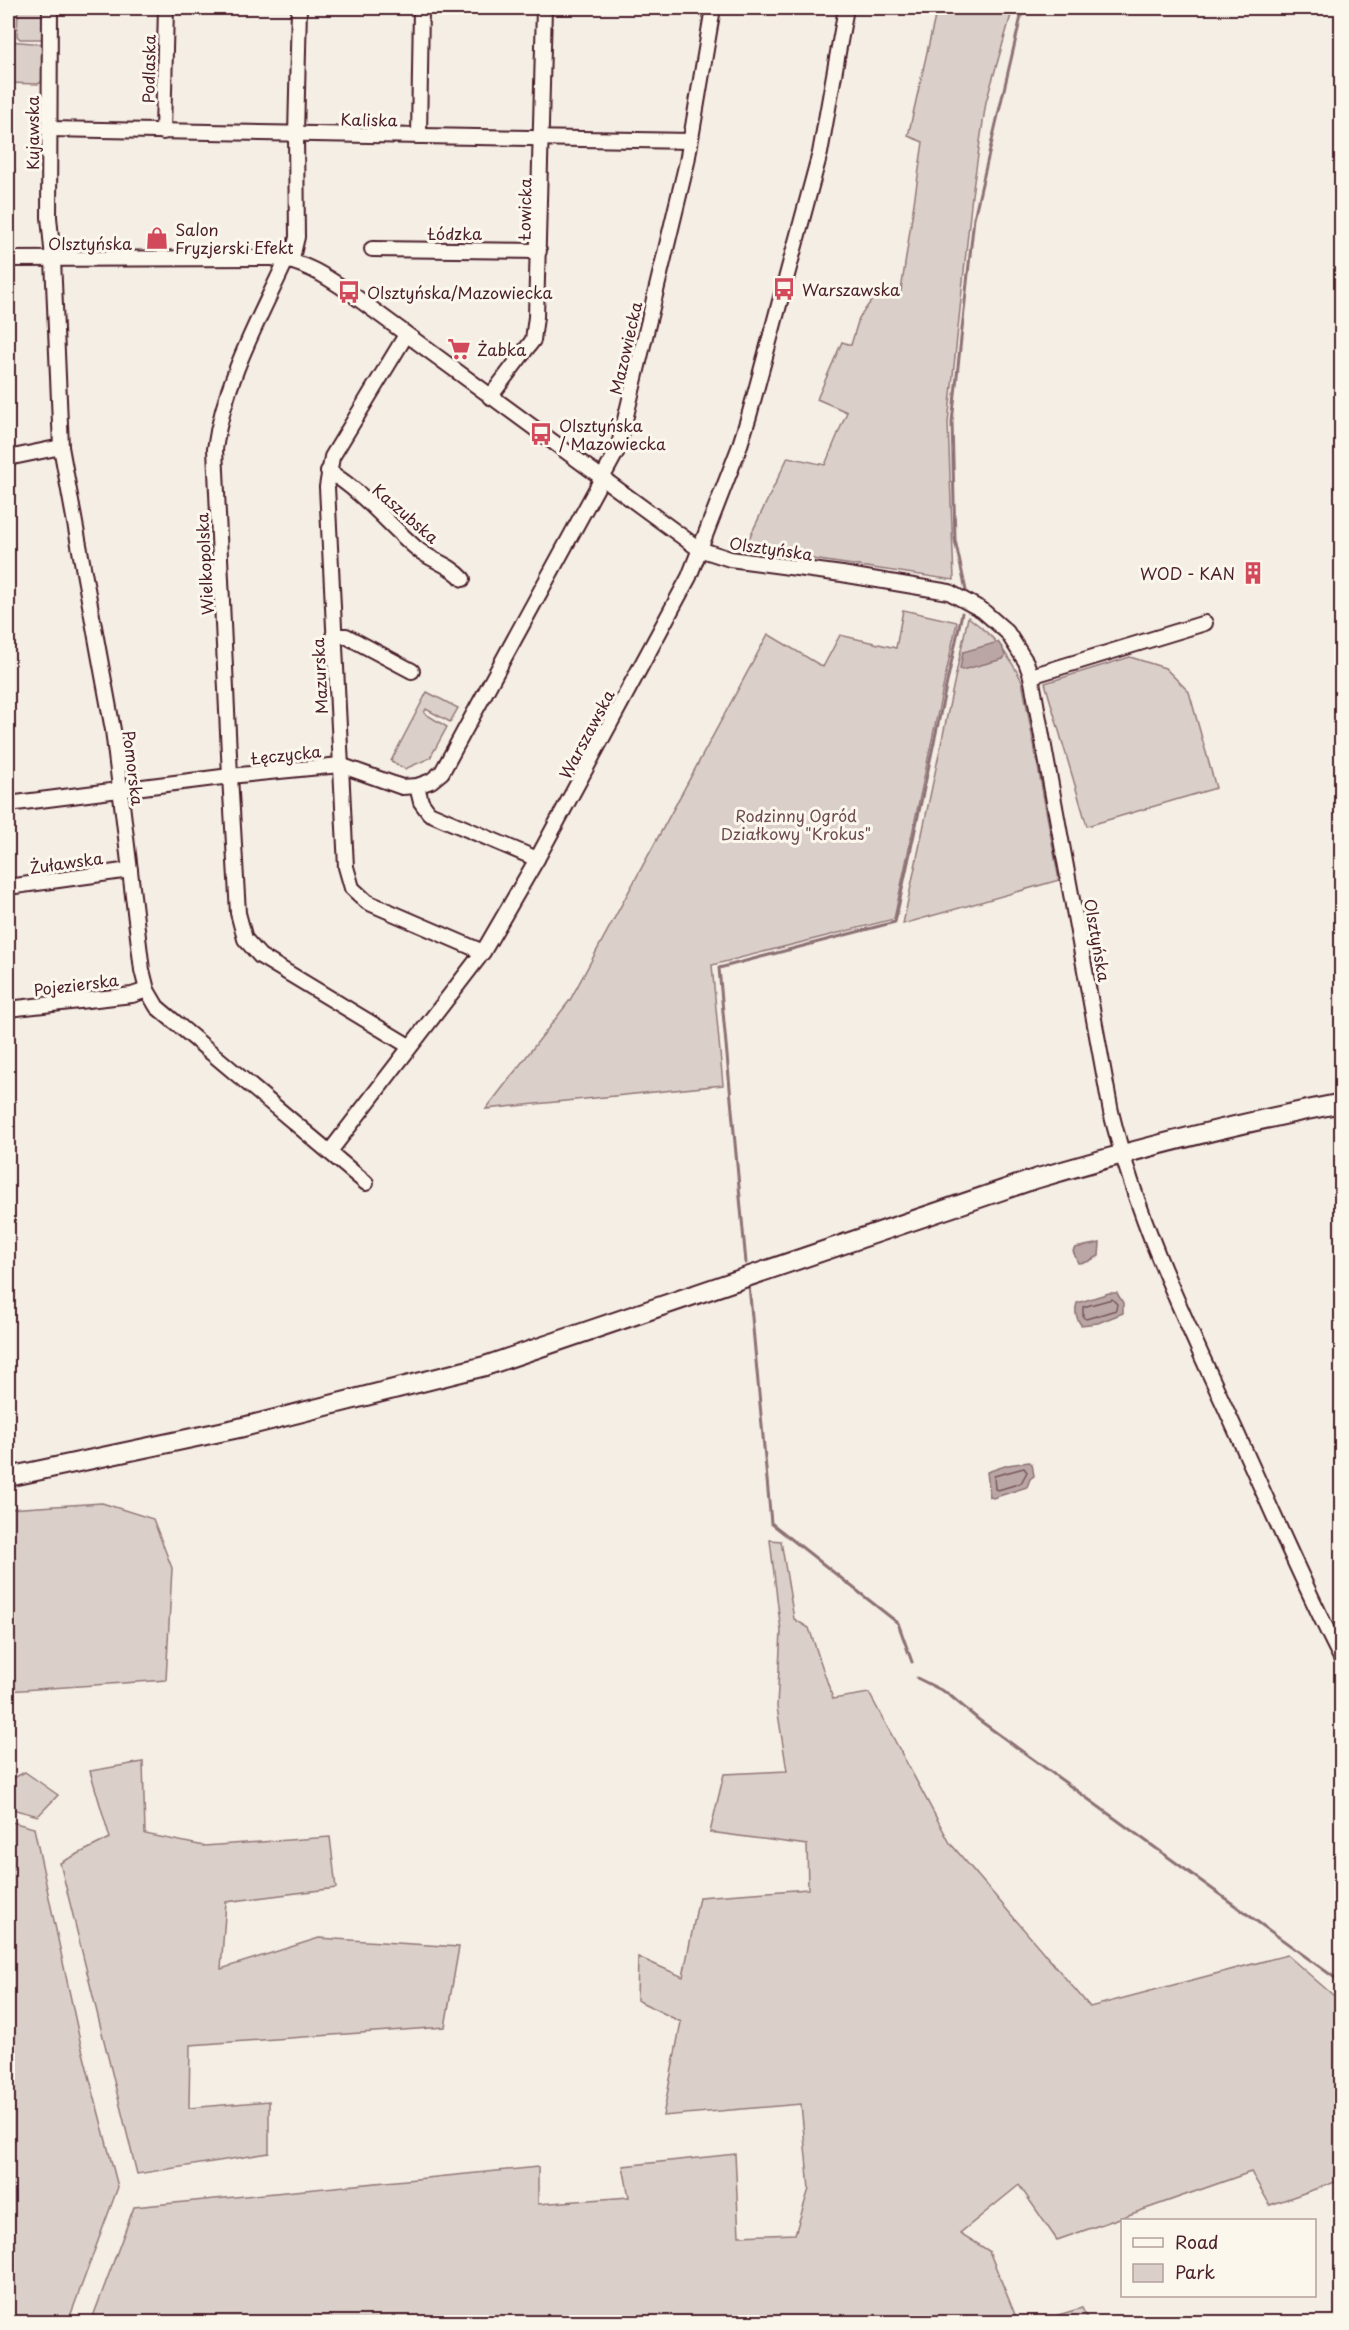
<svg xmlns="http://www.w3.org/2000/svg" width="1349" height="2330" font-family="'Playpen Sans',sans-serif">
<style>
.green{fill:#dbd0c9;stroke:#92787a;stroke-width:1.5}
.water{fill:#baa7a5;stroke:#8d7174;stroke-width:1.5}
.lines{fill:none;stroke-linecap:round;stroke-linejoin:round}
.shore{stroke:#77555c;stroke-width:1.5}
.stream{stroke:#8d7174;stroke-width:3}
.minor-casing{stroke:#4a1f2b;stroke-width:18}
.major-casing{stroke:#4a1f2b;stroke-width:22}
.minor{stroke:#fbf7ec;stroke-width:14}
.major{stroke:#fbf7ec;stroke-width:18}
.labels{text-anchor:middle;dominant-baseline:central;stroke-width:6;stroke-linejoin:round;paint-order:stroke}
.street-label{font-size:16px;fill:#4a1f2b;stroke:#fbf7ec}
.poi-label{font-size:16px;fill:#4a1f2b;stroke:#fbf7ec;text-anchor:start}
.park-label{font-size:16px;fill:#6e4b52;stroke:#fbf7ec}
</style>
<rect width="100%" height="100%" fill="#f4eee4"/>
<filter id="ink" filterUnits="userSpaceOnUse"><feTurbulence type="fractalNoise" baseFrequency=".0167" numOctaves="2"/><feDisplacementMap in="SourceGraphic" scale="12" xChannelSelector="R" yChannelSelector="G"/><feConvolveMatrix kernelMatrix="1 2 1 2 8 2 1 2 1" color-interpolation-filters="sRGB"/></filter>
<g filter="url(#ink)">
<g class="green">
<polygon points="8,8 45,8 45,37 42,39 20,39 17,36 18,10"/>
<polygon points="937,8 1013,8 986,102 972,195 948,423 954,580 744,549 788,457 825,465 847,412 817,399 842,342 851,345 859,318 879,290 901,291 923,142 908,136"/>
<polygon points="8,41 44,44 43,81 38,84 8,83"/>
<polygon points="903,610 957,622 894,919 712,965 723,1085 486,1109 570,1000 768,634 823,667 840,635 896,648"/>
<path d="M968 617C995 637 1007 652 1022 681L1059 880 903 924Z"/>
<polygon points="1130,657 1165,668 1189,692 1216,788 1087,826 1045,683"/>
<polygon points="427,692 458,708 450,722 426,709 424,713 447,727 430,758 405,769 391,761"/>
<polygon points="102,1503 153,1519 172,1568 166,1680 8,1691 8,1509"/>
<polygon points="770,1540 781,1541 794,1619 809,1628 833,1699 869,1693 950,1843 1090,2007 1287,1955 1341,2002 1341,2180 1270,2205 1251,2172 1057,2240 1019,2185 960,2233 989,2251 1018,2322 91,2322 134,2207 538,2167 538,2204 629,2197 623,2166 735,2154 739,2236 795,2234 809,2189 801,2104 663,2116 681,2022 637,2000 638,1957 683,1977 699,1897 808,1889 807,1845 710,1832 724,1774 787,1771 777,1707 781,1631"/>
<polygon points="143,1762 145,1834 204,1846 330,1837 336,1888 226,1902 221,1969 319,1938 459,1947 445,2027 190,2045 189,2108 269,2101 269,2153 137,2174 60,1863 110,1838 90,1771"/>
<polygon points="25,1772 58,1795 38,1816 8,1808 8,1781"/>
<polygon points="8,1821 34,1828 80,2041 118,2187 68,2322 8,2322"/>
<polygon points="1082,2308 1089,2322 1032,2322 1035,2322"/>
</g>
<g class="water">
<polygon points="998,642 1003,649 1005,656 1003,659 962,670 960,669 963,652"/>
<polygon points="1100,1243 1099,1256 1087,1262 1078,1263 1073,1251 1075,1248"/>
<path d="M1109 1293H1117L1123 1303V1313L1098 1323 1081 1325C1076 1318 1074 1311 1077 1303Z"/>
<polygon points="1029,1462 1032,1464 1034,1476 1030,1479 1027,1487 993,1498 990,1497 987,1472 1008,1465"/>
</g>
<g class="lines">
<g class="shore">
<polygon points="1112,1299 1117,1304 1116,1310 1086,1319 1083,1317 1083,1307"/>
<polygon points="1024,1468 1027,1472 1021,1483 998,1490 995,1489 994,1476"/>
</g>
<g class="stream">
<polyline points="967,595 955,540 952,422 974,218 1023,8"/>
<polyline points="746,1263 719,968 895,922 962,613"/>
<polyline points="749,1285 771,1523 898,1623 912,1662"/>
<polyline points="917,1678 947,1693 979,1720 1342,1983"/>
</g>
<g class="minor-casing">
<g id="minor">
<polyline points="50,8 49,217 53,259 61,447 113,730 142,970 147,990 157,1007 366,1183"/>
<path d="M299 8 296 135 297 237 293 254 284 265C256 325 224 383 215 449L230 776 238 913 245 939 260 956 409 1046"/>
<polyline points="48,129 690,141"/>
<polyline points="163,132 166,8"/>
<polyline points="419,136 421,8"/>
<polyline points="372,249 539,251"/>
<path d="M8 259 272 258C303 261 324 275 349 292L699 549 730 559 842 574 949 592 982 610 1007 632 1026 662 1031 676 1111 1112C1138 1223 1188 1326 1235 1429 1270 1506 1303 1584 1342 1660"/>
<polyline points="406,335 332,457 327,487 346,867 352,888 367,902 483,952"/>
<polyline points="490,397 533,340 536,317 544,8"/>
<polyline points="8,458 61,447"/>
<path d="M328 471C362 491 387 523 416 548 431 561 450 564 463 579"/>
<polyline points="333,636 346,636 412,671"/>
<polyline points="1031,676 1205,623"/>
<polyline points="417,786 421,802 429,813 537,859"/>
<polyline points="8,804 230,776 340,765 402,787 417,786 431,781 442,772 618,449 687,162 713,8"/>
<polyline points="8,887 130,870"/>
<polyline points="8,1009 132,995 147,990"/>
<polyline points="331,1150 483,952 537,859 689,577 739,448 749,416 820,153 846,8"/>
</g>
</g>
<g class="major-casing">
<path id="major" d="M8 1477 239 1428 485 1366 1035 1179C1136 1149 1238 1123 1342 1103"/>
</g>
<use href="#minor" class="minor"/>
<use href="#major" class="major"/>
</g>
</g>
<defs>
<g id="shop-bare" transform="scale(1.8)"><path d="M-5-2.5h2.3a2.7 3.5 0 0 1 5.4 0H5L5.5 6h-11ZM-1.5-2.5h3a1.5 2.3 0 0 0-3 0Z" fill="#d1495b" stroke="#fbf7ec" stroke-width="2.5" paint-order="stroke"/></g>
<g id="bus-bare" transform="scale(1.8)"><path d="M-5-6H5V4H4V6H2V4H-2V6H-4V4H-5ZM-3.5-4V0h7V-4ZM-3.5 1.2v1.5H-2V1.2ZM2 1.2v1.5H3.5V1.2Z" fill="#d1495b" stroke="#fbf7ec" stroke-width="2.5" paint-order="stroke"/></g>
<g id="supermarket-bare" transform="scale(1.8)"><path d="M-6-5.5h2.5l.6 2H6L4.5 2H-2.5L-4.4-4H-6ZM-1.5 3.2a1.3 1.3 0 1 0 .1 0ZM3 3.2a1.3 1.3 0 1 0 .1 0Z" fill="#d1495b" stroke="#fbf7ec" stroke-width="2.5" paint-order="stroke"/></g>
<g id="building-bare" transform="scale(1.8)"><path d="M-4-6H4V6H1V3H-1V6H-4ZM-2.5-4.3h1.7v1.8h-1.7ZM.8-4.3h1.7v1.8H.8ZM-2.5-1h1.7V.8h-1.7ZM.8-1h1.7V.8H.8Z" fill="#d1495b" stroke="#fbf7ec" stroke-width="2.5" paint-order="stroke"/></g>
</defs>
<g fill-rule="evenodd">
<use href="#shop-bare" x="157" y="238"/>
<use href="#bus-bare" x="784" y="289"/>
<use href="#bus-bare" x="349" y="292"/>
<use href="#supermarket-bare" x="459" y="349"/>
<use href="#bus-bare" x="541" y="434"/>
<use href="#building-bare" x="1253" y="573"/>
</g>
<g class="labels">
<g class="street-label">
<text transform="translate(148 69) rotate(-89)">Podlaska</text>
<text transform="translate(369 119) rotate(1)">Kaliska</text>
<text transform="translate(32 133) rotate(-90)">Kujawska</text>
<text transform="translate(524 209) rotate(-89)">Łowicka</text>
<text x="455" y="233">Łódzka</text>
<text x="90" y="243">Olsztyńska</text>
<text transform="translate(625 348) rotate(-77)">Mazowiecka</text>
<text transform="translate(406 513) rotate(41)">Kaszubska</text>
<text transform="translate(771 548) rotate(8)">Olsztyńska</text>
<text transform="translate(204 564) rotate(-93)">Wielkopolska</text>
<text transform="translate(319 676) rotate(-93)">Mazurska</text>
<text transform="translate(586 734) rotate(-62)">Warszawska</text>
<text transform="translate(286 754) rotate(-6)">Łęczycka</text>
<text transform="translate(134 768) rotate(83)">Pomorska</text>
<text transform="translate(66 862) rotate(-8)">Żuławska</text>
<text transform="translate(1098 940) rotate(80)">Olsztyńska</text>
<text transform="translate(76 984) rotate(-7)">Pojezierska</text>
</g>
<g class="poi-label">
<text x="175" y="229">Salon<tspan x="175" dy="18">Fryzjerski Efekt</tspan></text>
<text x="802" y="289">Warszawska</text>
<text x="367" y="292">Olsztyńska/Mazowiecka</text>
<text x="477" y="349">Żabka</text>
<text x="559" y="425">Olsztyńska<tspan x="559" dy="18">/ Mazowiecka</tspan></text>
<text x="1235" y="573" text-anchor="end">WOD - KAN</text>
</g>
<g class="park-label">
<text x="796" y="815">Rodzinny Ogród<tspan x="796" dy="18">Działkowy "Krokus"</tspan></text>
</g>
</g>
<rect width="1349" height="2330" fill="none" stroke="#fbf7ec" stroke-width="30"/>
<rect x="15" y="15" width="1319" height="2300" fill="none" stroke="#4a1f2b" stroke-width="2" filter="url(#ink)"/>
<rect x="1121" y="2219" width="195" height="78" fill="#fbf7ec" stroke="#b4a19f" stroke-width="1.5"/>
<rect x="1133" y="2238" width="30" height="9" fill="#fbf7ec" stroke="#b4a19f" stroke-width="1.5"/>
<text x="1175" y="2249" font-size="18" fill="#4a1f2b">Road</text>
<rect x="1133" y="2264" width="30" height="18" fill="#dbd0c9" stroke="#b4a19f" stroke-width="1.5"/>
<text x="1175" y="2279" font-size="18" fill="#4a1f2b">Park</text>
</svg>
